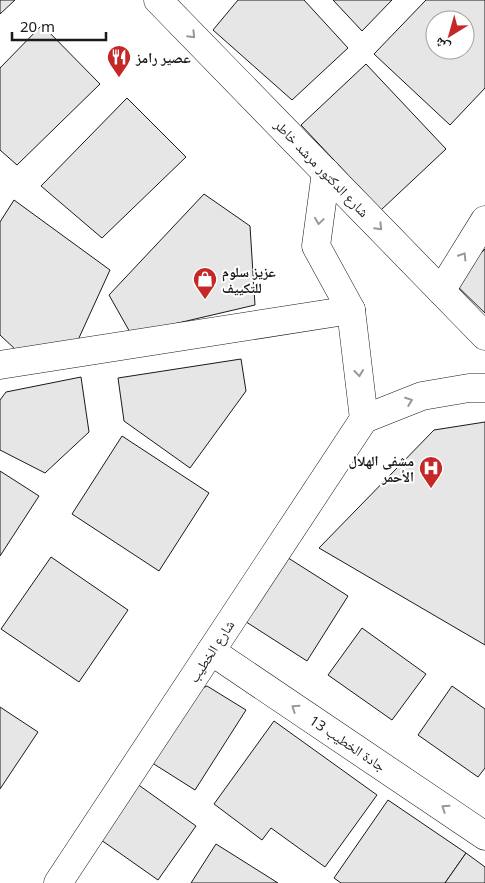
<svg xmlns="http://www.w3.org/2000/svg" width="485" height="883" font-family="'Noto Sans','Noto Naskh Arabic',sans-serif">
<style>
.building{fill:#e6e6e6;stroke:#1a1a1a;fill-rule:evenodd}
.lines{fill:none;stroke-linecap:round;stroke-linejoin:round}
.minor-casing{stroke:#1a1a1a;stroke-width:29}
.major-casing{stroke:#1a1a1a;stroke-width:29}
.minor{stroke:#fff;stroke-width:28}
.major{stroke:#fff;stroke-width:28}
.oneway{stroke:#989898}
.labels{text-anchor:middle;dominant-baseline:central;stroke-width:4;stroke-linejoin:round;paint-order:stroke}
.poi-label{font-size:14px;font-weight:bold;fill:#1a1a1a;stroke:#fff;text-anchor:start}
.street-label{font-size:14px;fill:#1a1a1a;stroke:#fff}
</style>
<rect width="100%" height="100%" fill="#fff"/>
<g class="building">
<polygon points="0,0 15,0 0,14"/>
<polygon points="238,0 304,0 348,48 292,100 213,30"/>
<polygon points="333,0 392,0 362,31"/>
<path d="M426 0H485V88L450 125 374 54ZM435 20H465V50H435Z"/>
<polygon points="42,25 100,84 17,165 0,150 0,68"/>
<polygon points="366,64 446,149 381,210 301,125"/>
<polygon points="127,98 186,157 102,238 41,186"/>
<polygon points="204,194 250,226 255,305 131,334 109,295"/>
<polygon points="14,200 110,270 78,340 15,349 0,335 0,222"/>
<polygon points="485,249 485,313 453,282"/>
<polygon points="241,359 246,391 190,468 124,421 118,378"/>
<polygon points="81,377 89,432 45,473 0,450 0,400 6,392"/>
<polygon points="485,422 485,645 319,548 434,430"/>
<polygon points="122,436 209,493 159,571 72,514"/>
<polygon points="0,471 39,496 0,556"/>
<polygon points="282,554 348,596 307,661 240,618"/>
<polygon points="51,557 128,610 79,682 1,629"/>
<polygon points="362,628 426,674 392,720 328,675"/>
<polygon points="207,686 246,710 195,790 146,759 194,692"/>
<polygon points="452,686 485,709 485,768 478,777 418,735"/>
<polygon points="0,707 38,732 0,789"/>
<polygon points="274,721 377,795 325,867 271,828 262,840 214,804"/>
<polygon points="133,781 196,826 158,880 94,835"/>
<polygon points="388,800 466,853 445,883 341,883 334,878"/>
<polygon points="216,844 278,883 191,883"/>
<polygon points="466,853 485,867 485,883 445,883"/>
</g>
<g class="lines">
<g class="minor-casing">
<g id="minor">
<polyline points="0,365 351,310"/>
<polyline points="211,651 485,836"/>
</g>
</g>
<g class="major-casing">
<g id="major">
<polyline points="158,0 485,336"/>
<polyline points="326,172 316,246 351,310 364,419"/>
<polyline points="441,291 485,220"/>
<polyline points="58,883 364,419 422,396 469,388 485,388"/>
</g>
</g>
<use href="#minor" class="minor"/>
<use href="#major" class="major"/>
</g>
<defs><path id="oneway-chevron" d="M-2-3.5L2.5 0L-2 3.5" fill="none" stroke-width="1.6" stroke-linecap="round" stroke-linejoin="round" transform="scale(1.25)"/></defs>
<g class="oneway">
<use href="#oneway-chevron" transform="translate(192 35) rotate(46)"/>
<use href="#oneway-chevron" transform="translate(319 221) rotate(98)"/>
<use href="#oneway-chevron" transform="translate(379 227) rotate(46)"/>
<use href="#oneway-chevron" transform="translate(463 256) rotate(-58)"/>
<use href="#oneway-chevron" transform="translate(359 373) rotate(84)"/>
<use href="#oneway-chevron" transform="translate(409 401) rotate(-21)"/>
<use href="#oneway-chevron" transform="translate(295 708) rotate(-146)"/>
<use href="#oneway-chevron" transform="translate(445 808) rotate(-146)"/>
</g>
<defs>
<g id="restaurant-pin" transform="scale(1.25)"><path d="M0 17L-7.5 6A9.5 9.5 0 1 1 7.5 6Z" fill="#c62828" stroke="#fff"/><path d="M-5-6h1v4h1v-4h1v4h1v-4h1v5L-1.5 .5V6h-2V.5L-5-1ZM5-6V6H3V1.5H1.5Q1.5-4 5-6Z" fill="#fff"/></g>
<g id="shop-pin" transform="scale(1.25)"><path d="M0 17L-7.5 6A9.5 9.5 0 1 1 7.5 6Z" fill="#c62828" stroke="#fff"/><path d="M-5-2.5h2.3a2.7 3.5 0 0 1 5.4 0H5L5.5 6h-11ZM-1.5-2.5h3a1.5 2.3 0 0 0-3 0Z" fill="#fff"/></g>
<g id="hospital-pin" transform="scale(1.25)"><path d="M0 17L-7.5 6A9.5 9.5 0 1 1 7.5 6Z" fill="#c62828" stroke="#fff"/><path d="M-5-5h3v3.5h4V-5h3V5h-3V1.5h-4V5h-3Z" fill="#fff"/></g>
</defs>
<g fill-rule="evenodd">
<use href="#restaurant-pin" x="119" y="57"/>
<use href="#shop-pin" x="205" y="279"/>
<use href="#hospital-pin" x="431" y="468"/>
</g>
<g class="labels">
<g class="poi-label">
<text x="136" y="57">عصير رامز</text>
<text x="222" y="271">عزيز سلوم<tspan x="222" dy="16">للتكييف</tspan></text>
<text x="414" y="460" text-anchor="end">مشفى الهلال<tspan x="414" dy="16">الأحمر</tspan></text>
</g>
<g class="street-label">
<text transform="translate(322 168) rotate(46)">شارع الدكتور مرشد خاطر</text>
<text transform="translate(211 651) rotate(-57)">شارع الخطيب</text>
<text transform="translate(348 743) rotate(34)">جادة الخطيب 13</text>
</g>
</g>
<g transform="translate(450 35) rotate(217)"><circle r="24" fill="#ffffff" stroke="#a3a3a3"/>
<path d="M0-4L9 19L0 12L-9 19Z" fill="#c62828"/>
<text y="-8" font-size="14" font-weight="bold" text-anchor="middle" fill="#1a1a1a">ش</text>
</g>
<path d="M12 32v8h94v-8" fill="none" stroke="#1a1a1a" stroke-width="2.5"/>
<text x="20" y="32" font-size="15" fill="#1a1a1a" stroke="#ffffff" stroke-width="4" paint-order="stroke">20 m</text>
</svg>
